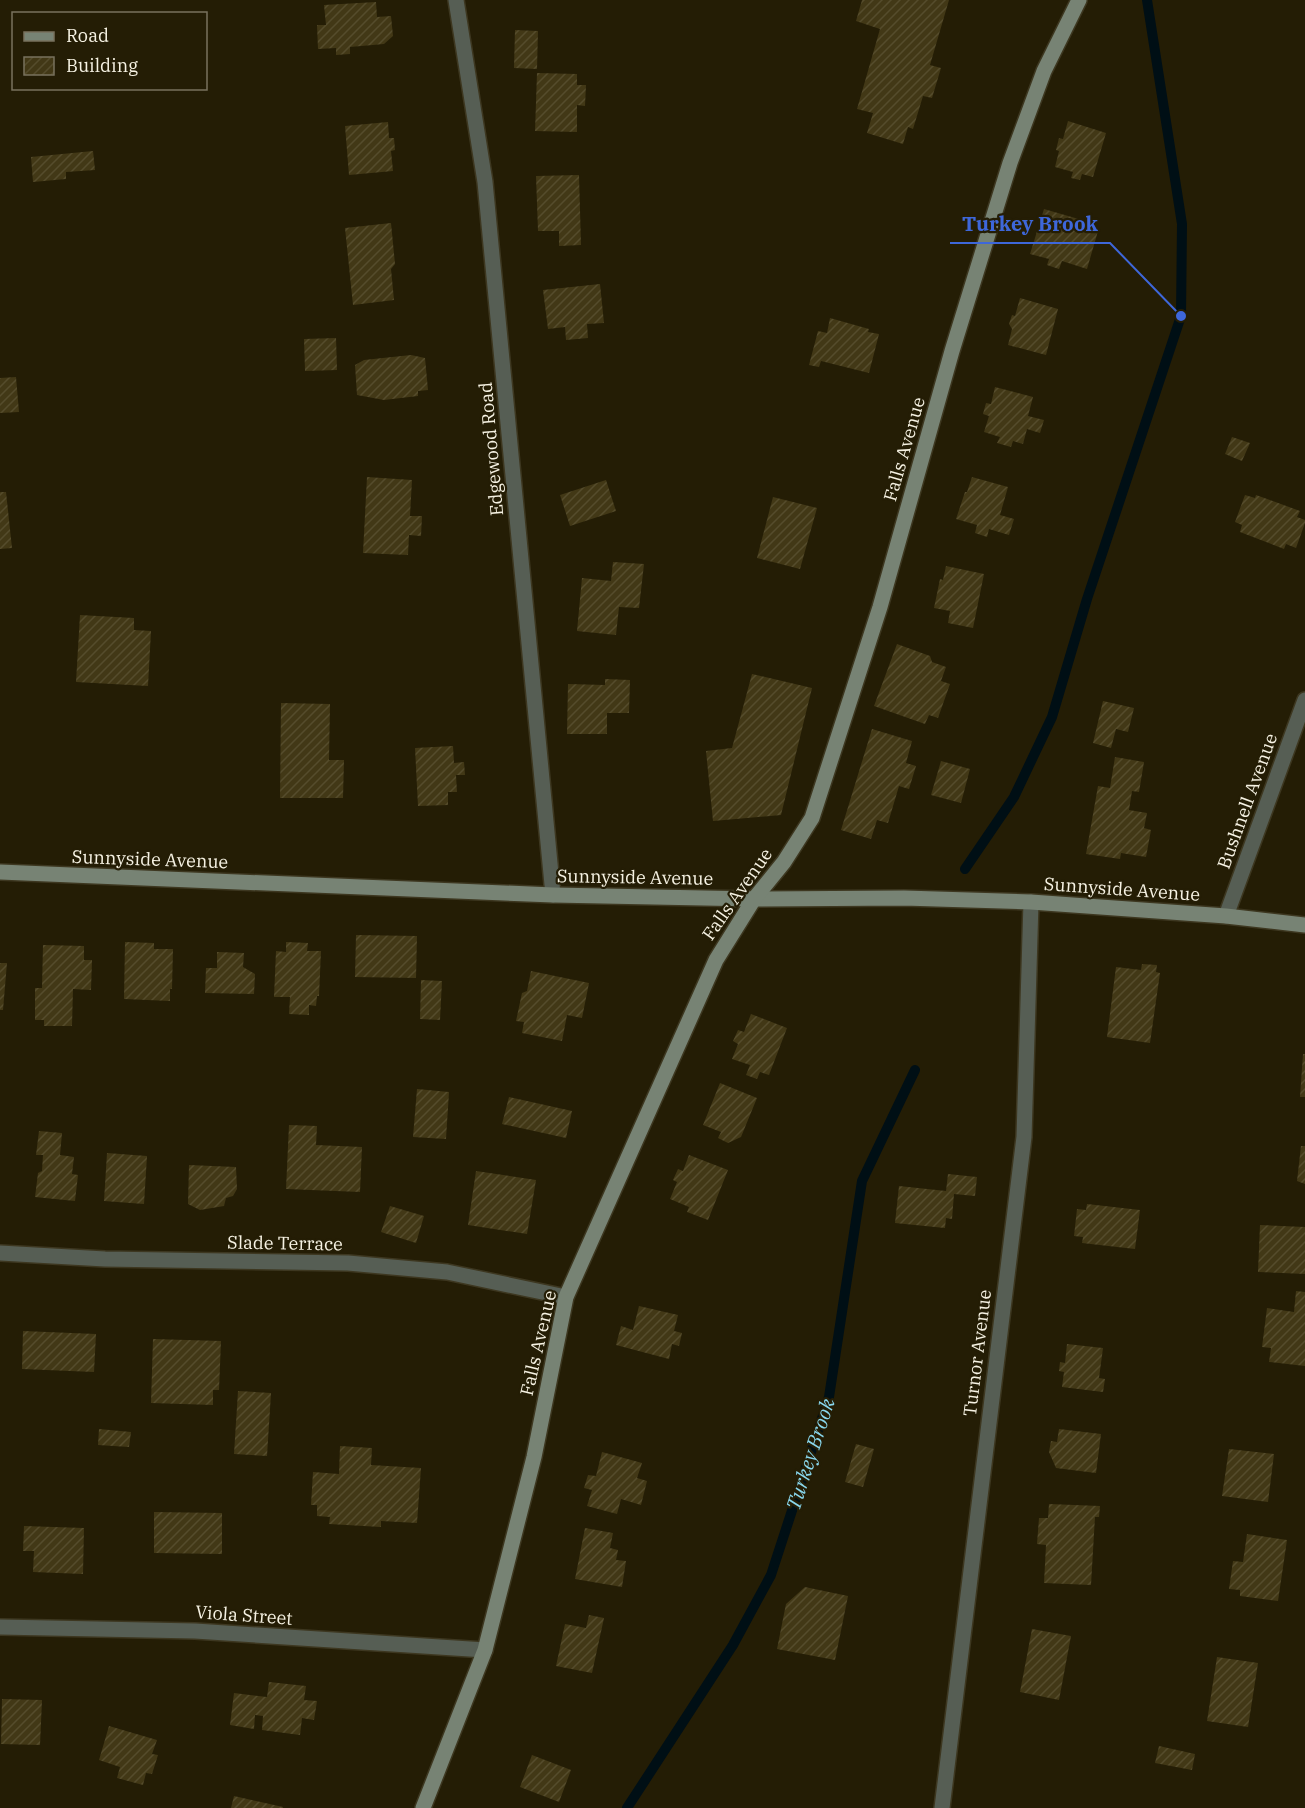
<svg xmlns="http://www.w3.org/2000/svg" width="1305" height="1808" font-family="'IBM Plex Serif',serif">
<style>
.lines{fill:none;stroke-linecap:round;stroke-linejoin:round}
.stream{stroke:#000f15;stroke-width:10}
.building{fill:url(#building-hatch)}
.street-casing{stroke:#3d3720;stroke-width:18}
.secondary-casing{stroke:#3d3720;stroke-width:18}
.street{stroke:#565e54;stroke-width:15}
.secondary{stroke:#778374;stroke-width:15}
.labels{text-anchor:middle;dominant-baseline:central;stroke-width:4.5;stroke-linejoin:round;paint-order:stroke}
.street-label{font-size:18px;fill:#f6f2e3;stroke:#241d05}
.water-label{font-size:20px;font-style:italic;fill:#89d7ed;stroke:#241d05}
.leader{fill:none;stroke:#3e67da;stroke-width:2}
.callout-dot{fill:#3e67da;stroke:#241d05;stroke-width:2}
.callout-label{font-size:20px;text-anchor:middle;font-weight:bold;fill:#3e67da;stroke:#241d05;stroke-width:4.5;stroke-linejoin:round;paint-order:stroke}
</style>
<defs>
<pattern id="building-hatch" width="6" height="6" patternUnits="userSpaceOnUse" patternTransform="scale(1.5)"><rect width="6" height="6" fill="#423816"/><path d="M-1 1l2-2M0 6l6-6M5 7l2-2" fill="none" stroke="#554c2c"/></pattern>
</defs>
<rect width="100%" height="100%" fill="#241d05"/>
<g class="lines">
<g class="stream">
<polyline points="965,869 1014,797 1052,717 1087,599 1181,316 1182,224 1147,0"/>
<polyline points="627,1808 733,1645 771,1575 829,1397 862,1181 915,1070"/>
</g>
</g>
<g class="building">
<polygon points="862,0 949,0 930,65 941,68 932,98 923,96 913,129 908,127 903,144 867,133 873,113 857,109 880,29 856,21"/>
<polygon points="376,2 377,17 391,16 393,36 384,44 350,47 350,54 336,55 336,48 318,49 317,25 326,25 324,5"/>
<polygon points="515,30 538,31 537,69 514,68"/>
<polygon points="537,73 577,74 577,85 586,85 585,106 577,105 577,132 535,131"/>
<polygon points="1068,121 1106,133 1093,177 1082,174 1080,180 1071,178 1073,172 1055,167 1059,151 1056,150 1059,138 1063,139"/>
<polygon points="388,122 389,138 394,138 395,150 391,151 393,171 349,175 345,126"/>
<polygon points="93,151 95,170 66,172 66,179 33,182 31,157"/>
<polygon points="579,175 581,245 559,246 559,231 538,231 536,176"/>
<polygon points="1044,209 1082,220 1084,227 1098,231 1087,269 1062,261 1059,269 1047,265 1049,259 1030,254"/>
<polygon points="391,223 395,264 391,269 394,300 353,305 345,228"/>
<polygon points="600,284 604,323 587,324 588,338 566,340 565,327 548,329 543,290"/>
<polygon points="1020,298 1058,309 1046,355 1008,345 1012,329 1009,324 1012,315 1015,316"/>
<polygon points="830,318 869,329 868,332 879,334 869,373 821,361 819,367 809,365 818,331 827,333"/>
<polygon points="336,338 337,370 305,371 304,339"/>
<polygon points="411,355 425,358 428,390 418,391 418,396 384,400 357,395 355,365 364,360"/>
<polygon points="16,377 19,412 0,413 0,378"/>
<polygon points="995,387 1033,397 1028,416 1044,420 1040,433 1027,429 1023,444 1013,441 1011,447 997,443 1000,437 984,432 989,416 983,414 986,403 991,404"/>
<polygon points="1232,437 1250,443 1242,461 1225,454"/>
<polygon points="367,477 412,480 410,516 422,516 421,536 409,535 408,555 363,553"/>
<polygon points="972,477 1008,487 1000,515 1014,519 1009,535 989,529 987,537 975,533 977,525 956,519 965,492 967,492"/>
<polygon points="606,480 616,511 570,526 560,495"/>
<polygon points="0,492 6,492 12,548 0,549"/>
<polygon points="1245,495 1255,498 1256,495 1300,511 1297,517 1305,520 1305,523 1296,548 1286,544 1284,549 1240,532 1242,525 1235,522"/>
<polygon points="773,497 817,508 800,569 757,558"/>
<polygon points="613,562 644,564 639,608 619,607 616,635 577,631 582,578 611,581"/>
<polygon points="946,566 984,574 973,628 948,623 950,611 934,608 940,579 943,580"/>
<polygon points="80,615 134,618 134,630 151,631 148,686 76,682"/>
<polygon points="897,644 930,656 932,662 946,667 941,681 950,684 938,718 929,715 925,724 874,706"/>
<polygon points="752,674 812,688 781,815 713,821 706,751 732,748"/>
<polygon points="605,679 630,680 629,713 607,713 607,734 567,734 568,684 605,685"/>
<polygon points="1103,701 1134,708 1128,732 1116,729 1111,748 1093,743"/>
<polygon points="281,703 330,704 329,760 344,760 343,798 280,798"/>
<polygon points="872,729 912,741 906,763 916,766 909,789 899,786 888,823 877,820 871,839 841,830"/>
<polygon points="453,746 454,763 464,762 465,775 456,775 457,792 448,792 448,805 418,806 415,748"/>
<polygon points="1115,757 1144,762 1139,792 1132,791 1129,810 1147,813 1144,828 1151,830 1146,857 1121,853 1120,859 1086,854 1098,786 1110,788"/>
<polygon points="941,761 970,769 961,803 931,795"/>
<polygon points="356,935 417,936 416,978 355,977"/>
<polygon points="125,942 154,943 154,949 173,949 172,989 170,989 170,1001 124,999"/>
<polygon points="286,942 308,943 307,951 321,951 319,996 317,996 316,1006 309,1005 309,1015 289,1014 290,997 274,997 276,951 286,952"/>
<polygon points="43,945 84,946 84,960 92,960 91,990 73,989 72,1026 44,1026 44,1020 35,1020 35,988 42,988"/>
<polygon points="217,952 244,953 243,967 255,974 254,994 205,993 206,968 217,968"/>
<polygon points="0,963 7,963 3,1010 0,1010"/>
<polygon points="1142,964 1157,965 1156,972 1160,973 1150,1043 1107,1037 1116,967 1141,970"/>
<polygon points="531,971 589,983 582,1018 567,1015 562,1041 522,1033 524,1022 516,1021 522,993 527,991"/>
<polygon points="421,980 442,981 440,1020 420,1019"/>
<polygon points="751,1014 787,1028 769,1075 760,1072 757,1079 746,1075 750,1065 732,1059 738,1044 733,1041 738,1030 744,1032"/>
<polygon points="1303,1054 1305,1054 1305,1097 1300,1097"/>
<polygon points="720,1083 757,1098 741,1137 728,1143 718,1138 721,1132 703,1125"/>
<polygon points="417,1089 449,1092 446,1139 413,1137"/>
<polygon points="509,1097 572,1111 566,1138 502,1124"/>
<polygon points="289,1125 317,1126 316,1145 362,1147 360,1192 286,1189"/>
<polygon points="39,1131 62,1133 60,1155 74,1157 72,1174 78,1175 75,1201 35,1197 38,1173 42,1171 43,1155 36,1155"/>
<polygon points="1301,1146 1305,1146 1305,1184 1297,1181"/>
<polygon points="107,1153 147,1156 144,1204 104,1201"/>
<polygon points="689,1155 728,1170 708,1220 687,1212 689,1207 670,1199 677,1182 673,1180 678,1169 683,1171"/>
<polygon points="189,1165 236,1167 237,1189 233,1196 226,1198 224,1206 200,1210 188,1204"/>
<polygon points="476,1171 536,1180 527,1234 468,1225"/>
<polygon points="948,1174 977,1177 975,1196 954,1194 952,1219 946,1218 945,1228 895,1223 899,1186 946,1191"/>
<polygon points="1087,1204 1140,1210 1135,1249 1082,1243 1083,1237 1074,1236 1077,1209 1086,1210"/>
<polygon points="390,1206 424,1216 416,1243 381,1232"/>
<polygon points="1260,1225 1305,1227 1305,1274 1258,1272"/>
<polygon points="1296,1291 1305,1292 1305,1366 1269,1362 1271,1348 1262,1347 1267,1308 1294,1312"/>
<polygon points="639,1306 678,1315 674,1331 682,1333 679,1346 672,1344 669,1359 616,1345 621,1326 633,1330"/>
<polygon points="23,1331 96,1334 94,1372 22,1369"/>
<polygon points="153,1339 221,1341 219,1390 213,1390 213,1405 151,1403"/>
<polygon points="1067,1344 1103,1348 1099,1378 1105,1379 1103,1392 1062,1387 1064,1372 1059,1371 1060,1362 1065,1363"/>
<polygon points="238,1391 271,1393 267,1456 234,1454"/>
<polygon points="99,1429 131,1432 129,1447 98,1445"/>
<polygon points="1059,1429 1101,1434 1096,1473 1056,1468 1049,1452 1051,1441 1057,1442"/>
<polygon points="856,1444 874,1449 863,1487 845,1482"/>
<polygon points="340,1446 372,1448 371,1465 421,1468 417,1523 381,1521 381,1527 329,1524 330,1517 317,1516 317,1505 311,1505 313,1472 339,1474"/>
<polygon points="1229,1449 1274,1454 1268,1502 1222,1496"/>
<polygon points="602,1452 642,1463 637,1478 647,1481 641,1505 621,1499 617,1514 587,1506 592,1490 584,1488 588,1475 596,1476"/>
<polygon points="1049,1504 1100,1506 1099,1517 1095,1517 1091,1585 1044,1583 1046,1545 1037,1544 1039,1518 1048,1518"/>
<polygon points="154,1512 222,1513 222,1554 154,1553"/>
<polygon points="24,1526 84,1528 83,1574 33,1572 34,1551 23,1551"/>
<polygon points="585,1528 613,1533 610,1548 618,1550 616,1560 626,1561 622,1587 575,1579"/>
<polygon points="1247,1534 1287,1540 1278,1601 1240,1596 1240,1590 1229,1589 1233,1561 1243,1562"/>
<polygon points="805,1587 848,1596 835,1660 777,1649 786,1604"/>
<polygon points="589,1615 604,1618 592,1673 556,1666 565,1624 586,1628"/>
<polygon points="1032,1629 1071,1636 1059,1700 1020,1692"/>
<polygon points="1217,1657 1258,1663 1248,1727 1207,1721"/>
<polygon points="269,1682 306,1686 304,1700 317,1701 314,1720 302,1718 300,1735 262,1730 263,1716 255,1715 254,1729 230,1725 234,1693 267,1697"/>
<polygon points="2,1699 42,1700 40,1745 1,1744"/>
<polygon points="109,1726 157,1740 152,1754 158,1755 152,1774 146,1773 143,1785 117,1778 120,1767 99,1760"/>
<polygon points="1159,1746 1195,1754 1192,1770 1155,1763"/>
<polygon points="532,1755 571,1770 559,1802 520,1787"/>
<polygon points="234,1796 283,1807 283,1808 231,1808"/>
</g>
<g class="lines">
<g class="street-casing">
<g id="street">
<polyline points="456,0 485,182 553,895"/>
<polyline points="1226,916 1305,700"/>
<polyline points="0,1253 105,1259 348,1263 447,1272 566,1297"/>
<polyline points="0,1627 195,1631 485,1650"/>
<polyline points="942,1808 1024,1137 1031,902"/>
</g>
</g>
<g class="secondary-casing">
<g id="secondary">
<polyline points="0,872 553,895 754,899 904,898 1031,902 1226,916 1305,925"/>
<polyline points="423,1808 485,1650 534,1457 566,1297 716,960 754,899 784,862 812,818 880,607 952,351 1010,163 1044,71 1079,0"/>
</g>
</g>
<use href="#street" class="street"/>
<use href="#secondary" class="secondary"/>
</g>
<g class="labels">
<g class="street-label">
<text transform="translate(491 449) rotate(-95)">Edgewood Road</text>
<text transform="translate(904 449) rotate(-74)">Falls Avenue</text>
<text transform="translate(1247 801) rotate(-70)">Bushnell Avenue</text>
<text transform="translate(150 859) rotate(2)">Sunnyside Avenue</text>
<text transform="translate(635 877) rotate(1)">Sunnyside Avenue</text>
<text transform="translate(1122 889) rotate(4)">Sunnyside Avenue</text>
<text transform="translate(737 894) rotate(-55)">Falls Avenue</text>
<text transform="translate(285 1243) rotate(1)">Slade Terrace</text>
<text transform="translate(538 1343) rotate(-77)">Falls Avenue</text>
<text transform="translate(977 1353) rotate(-83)">Turnor Avenue</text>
<text transform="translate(244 1615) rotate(4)">Viola Street</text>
</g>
<g class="water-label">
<text transform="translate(810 1454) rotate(-72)">Turkey Brook</text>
</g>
</g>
<path class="leader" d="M1181 316L1110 243H950"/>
<circle class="callout-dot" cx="1181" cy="316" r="6"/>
<g class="callout-label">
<text x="1030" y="231">Turkey Brook</text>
</g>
<rect x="12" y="12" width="195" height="78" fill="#241d05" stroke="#78725e" stroke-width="1.5"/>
<rect x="24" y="32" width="30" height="9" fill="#778374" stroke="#78725e" stroke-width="1.5"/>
<text x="66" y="42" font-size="18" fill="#f6f2e3">Road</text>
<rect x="24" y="57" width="30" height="18" fill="url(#building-hatch)" stroke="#78725e" stroke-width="1.5"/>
<text x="66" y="72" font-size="18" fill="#f6f2e3">Building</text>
</svg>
